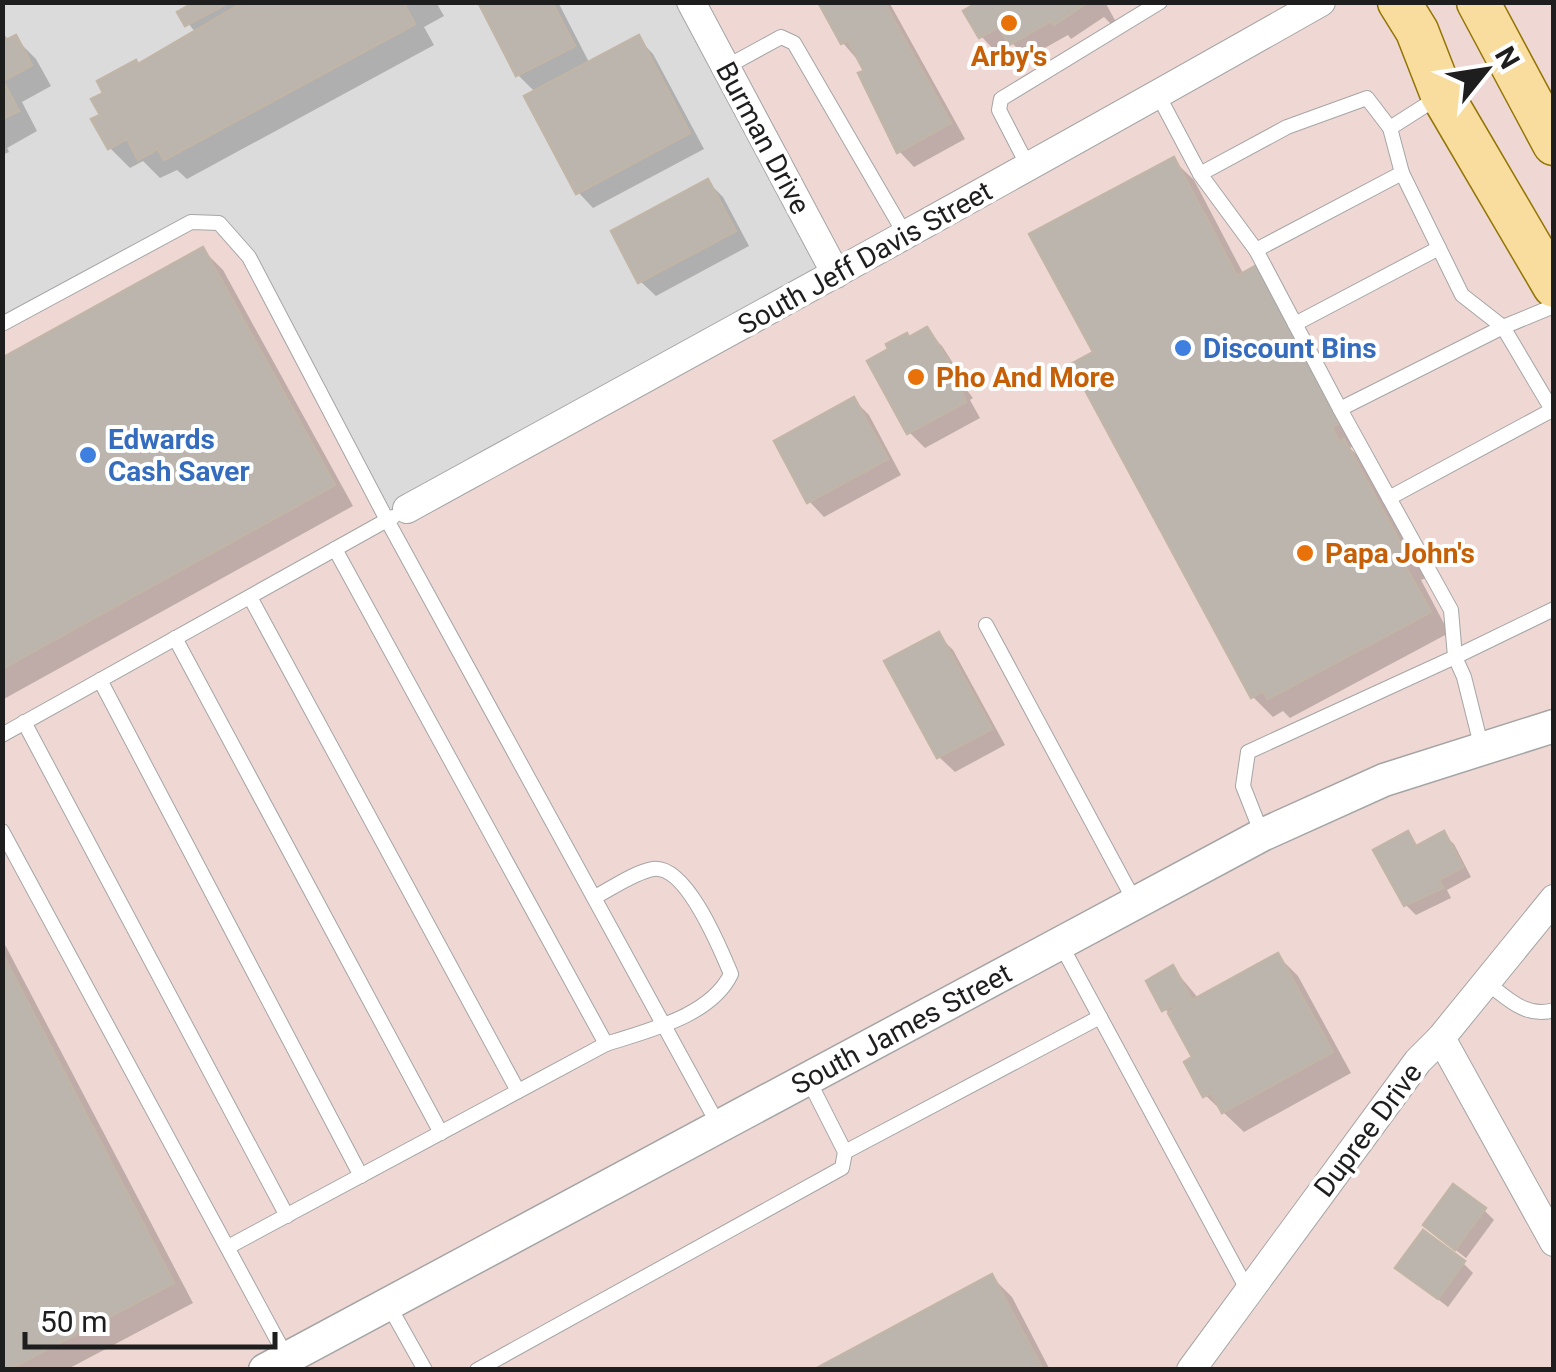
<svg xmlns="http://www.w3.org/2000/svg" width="1556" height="1372" font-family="Roboto,sans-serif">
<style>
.residential{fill:#dcdbdb}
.commercial{fill:#efd8d3}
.shadow{fill:#0003}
.building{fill:#bbb5ad;stroke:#c0b5a7;stroke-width:2.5}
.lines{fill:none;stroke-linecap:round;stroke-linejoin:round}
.service-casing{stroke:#a5a5a5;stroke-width:16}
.minor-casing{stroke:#a5a5a5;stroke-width:30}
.tertiary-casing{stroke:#a5a5a5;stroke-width:35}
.primary-casing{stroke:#937504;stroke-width:45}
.service{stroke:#fff;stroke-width:14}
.minor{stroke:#fff;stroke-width:28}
.tertiary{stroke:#fff;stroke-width:32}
.primary{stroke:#f9dd9e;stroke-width:42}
.food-dot{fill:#e8710a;stroke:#fff;stroke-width:4}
.shop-dot{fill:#3f7fe0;stroke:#fff;stroke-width:4}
.labels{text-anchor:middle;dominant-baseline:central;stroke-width:8;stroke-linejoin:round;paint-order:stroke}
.food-label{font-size:28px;font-weight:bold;fill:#c56008;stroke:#fff;text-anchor:start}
.street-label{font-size:28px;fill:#1e1e1e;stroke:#fff}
.shop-label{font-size:28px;font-weight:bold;fill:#366cbe;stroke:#fff;text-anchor:start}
</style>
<rect width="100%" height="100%" fill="#eeece4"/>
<polygon class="residential" points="3,3 691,3 836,274 387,520 3,324"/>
<polygon class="commercial" points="691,3 1553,3 1553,1369 3,1370 3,324 191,222 219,223 249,257 387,519 835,274"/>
<g class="shadow">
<polygon points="200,2 248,2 250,7 257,2 436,2 444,16 424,27 434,45 187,179 177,170 160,178 143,161 130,168 110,148 103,116 139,66 196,33 180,13"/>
<polygon points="481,2 558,2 590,64 638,38 653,54 704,149 593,208 578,192 536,93 518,75"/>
<polygon points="821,2 889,2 965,139 914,167 899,151 868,72 843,43"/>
<polygon points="983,2 1105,2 1116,22 1112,25 1104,17 1071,39 1068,35 1027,58 1012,43 996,52 981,36"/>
<polygon points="2,33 10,41 15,38 36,59 51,86 22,102 37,131 7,148 9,152 2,155"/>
<polygon points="1173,160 1194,180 1244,275 1360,443 1350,448 1364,462 1426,578 1421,580 1449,633 1290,718 1283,711 1273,717 1253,697 1096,353"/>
<polygon points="708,182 723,197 749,246 656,296 640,281"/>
<polygon points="203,250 223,270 353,506 2,700 2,361"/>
<polygon points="927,331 942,346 965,382 962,384 973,398 970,400 980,418 925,448 909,432 910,340"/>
<polygon points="854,400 869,415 901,475 824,517 809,501"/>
<polygon points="938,635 953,650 1005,745 955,772 939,757 888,662"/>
<polygon points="1407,834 1419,848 1444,835 1454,844 1471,877 1447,890 1451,898 1416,915 1406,905"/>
<polygon points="2,939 193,1303 66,1370 2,1370"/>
<polygon points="1278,956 1298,976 1351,1073 1244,1132 1205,1095 1196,1058 1175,1019 1165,1009 1173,968 1199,999"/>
<polygon points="1484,1210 1494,1220 1466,1258 1436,1235"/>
<polygon points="1463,1263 1473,1273 1448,1307 1398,1268"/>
<polygon points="992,1277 1012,1297 1050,1370 818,1370"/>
</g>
<g class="building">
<polygon points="195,2 230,2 185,26 177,12"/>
<polygon points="244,2 248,5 412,2 405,6 415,24 164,160 158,149 138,160 127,139 108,149 91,119 100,115 91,99 103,93 97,81 136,60 138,64"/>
<polygon points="478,2 552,2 575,46 516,76"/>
<polygon points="818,2 884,2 951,123 897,153 858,73 864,71 848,41 841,44"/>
<polygon points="978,2 1088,2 1054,25 1051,21 1009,45 999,27 979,38 963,11"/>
<polygon points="2,33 6,40 16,35 32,65 3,81 19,111 2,119"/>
<polygon points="639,35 690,133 576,194 524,96"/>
<polygon points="1174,157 1237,276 1257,265 1342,422 1332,427 1339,442 1344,439 1408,557 1402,560 1431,612 1268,699 1263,691 1251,698 1071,364 1093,352 1029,234"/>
<polygon points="708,179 736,231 638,283 611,231"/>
<polygon points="203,247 335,485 2,669 2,358"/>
<polygon points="927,327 952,366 949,368 954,371 966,402 907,434 867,361 888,349 886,344 907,333 909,337"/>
<polygon points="854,397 888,459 807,503 774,441"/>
<polygon points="939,632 992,729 937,758 884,661"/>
<polygon points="1408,831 1416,846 1444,831 1463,867 1439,880 1443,888 1404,906 1373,850"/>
<polygon points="2,953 174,1283 8,1370 2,1370"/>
<polygon points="1278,953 1333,1052 1222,1113 1211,1093 1203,1097 1184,1062 1192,1057 1168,1013 1175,1008 1174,1005 1162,1011 1146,981 1173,965 1192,1000"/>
<polygon points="1453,1184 1486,1208 1455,1250 1423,1225"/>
<polygon points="1423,1230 1465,1261 1438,1299 1395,1268"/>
<polygon points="992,1274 1043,1370 813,1370"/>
</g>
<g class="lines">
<g class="service-casing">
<g id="service">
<polyline points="726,67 781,37 794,43 906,236"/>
<polyline points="1157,93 1200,174 1287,127 1367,98 1390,128"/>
<polyline points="1437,98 1390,128 1402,173 1462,295 1503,327 1554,306"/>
<polyline points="1029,168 999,110 1001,99 1160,2"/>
<polyline points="1200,174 1256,250 1340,409 1503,327 1554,413"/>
<polyline points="1256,250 1402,173"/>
<polyline points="2,324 191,222 219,223 249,257 387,520 393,517"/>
<polyline points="1295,324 1439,248"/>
<polyline points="1389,498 1552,410"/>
<polyline points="335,549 606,1044"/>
<polyline points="250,597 518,1091"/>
<polyline points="986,625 1135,902"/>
<polyline points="175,638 441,1133"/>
<polyline points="100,680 361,1176"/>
<polyline points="24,722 287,1216"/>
<polyline points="2,735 387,520 719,1126"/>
<polyline points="1482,749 1464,677 1455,657 1554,609"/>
<polyline points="2,831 287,1358"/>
<polyline points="1262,834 1243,786 1248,752 1455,657 1451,610 1340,409"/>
<polyline points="1060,943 1248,1291"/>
<path d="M1486 982C1506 997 1526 1019 1554 1010"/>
<polyline points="845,1152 1100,1017"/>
<path d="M228 1247 606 1044C649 1030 711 1016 731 974 720 948 686 864 653 869 635 872 612 888 595 897"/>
<polyline points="388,1304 425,1370"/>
<polyline points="477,1370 842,1168 845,1152 808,1079"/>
</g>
</g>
<g class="minor-casing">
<g id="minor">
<polyline points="691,2 836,274"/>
<path d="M407 509C713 341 1018 174 1321 2"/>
<polyline points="1441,1038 1554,1242"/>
<polyline points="1191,1370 1418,1061 1441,1038 1554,899"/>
</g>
</g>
<g class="tertiary-casing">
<g id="tertiary">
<path id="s1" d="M265 1370 1262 835 1384 780 1554 726"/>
</g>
</g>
<g class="primary-casing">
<g id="primary">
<polyline points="1399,2 1417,31 1442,95 1554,286"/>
<polyline points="1478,2 1554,144"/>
</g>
</g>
<use href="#service" class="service"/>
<use href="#minor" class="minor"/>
<use href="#tertiary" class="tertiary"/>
<use href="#primary" class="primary"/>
</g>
<g class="food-dot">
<circle cx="1009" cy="23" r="10"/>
<circle cx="916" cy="377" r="10"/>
<circle cx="1305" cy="553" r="10"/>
</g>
<g class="shop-dot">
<circle cx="1183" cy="348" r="10"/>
<circle cx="88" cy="455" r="10"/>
</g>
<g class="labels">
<g class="food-label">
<text x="1009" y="56" text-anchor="middle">Arby's</text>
<text x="936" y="377">Pho And More</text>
<text x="1325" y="553">Papa John's</text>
</g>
<g class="street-label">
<text transform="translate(763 138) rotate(62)">Burman Drive</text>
<text transform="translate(865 258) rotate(-29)">South Jeff Davis Street</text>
<text stroke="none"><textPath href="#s1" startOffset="722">South James Street</textPath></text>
<text transform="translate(1368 1130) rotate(-53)">Dupree Drive</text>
</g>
<g class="shop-label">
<text x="1203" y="348">Discount Bins</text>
<text x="108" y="439">Edwards<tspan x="108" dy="32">Cash Saver</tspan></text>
</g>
</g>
<rect width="1556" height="1372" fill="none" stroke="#1e1e1e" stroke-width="10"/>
<g transform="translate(1486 70) rotate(60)" stroke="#ffffff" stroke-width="8" paint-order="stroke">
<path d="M0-8L18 38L0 25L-18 38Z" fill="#1e1e1e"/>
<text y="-15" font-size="28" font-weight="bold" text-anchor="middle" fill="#1e1e1e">N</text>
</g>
<path d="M25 1332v15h250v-15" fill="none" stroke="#1e1e1e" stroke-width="5"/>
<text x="40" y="1332" font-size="30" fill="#1e1e1e" stroke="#ffffff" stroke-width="8" paint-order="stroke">50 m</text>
</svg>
